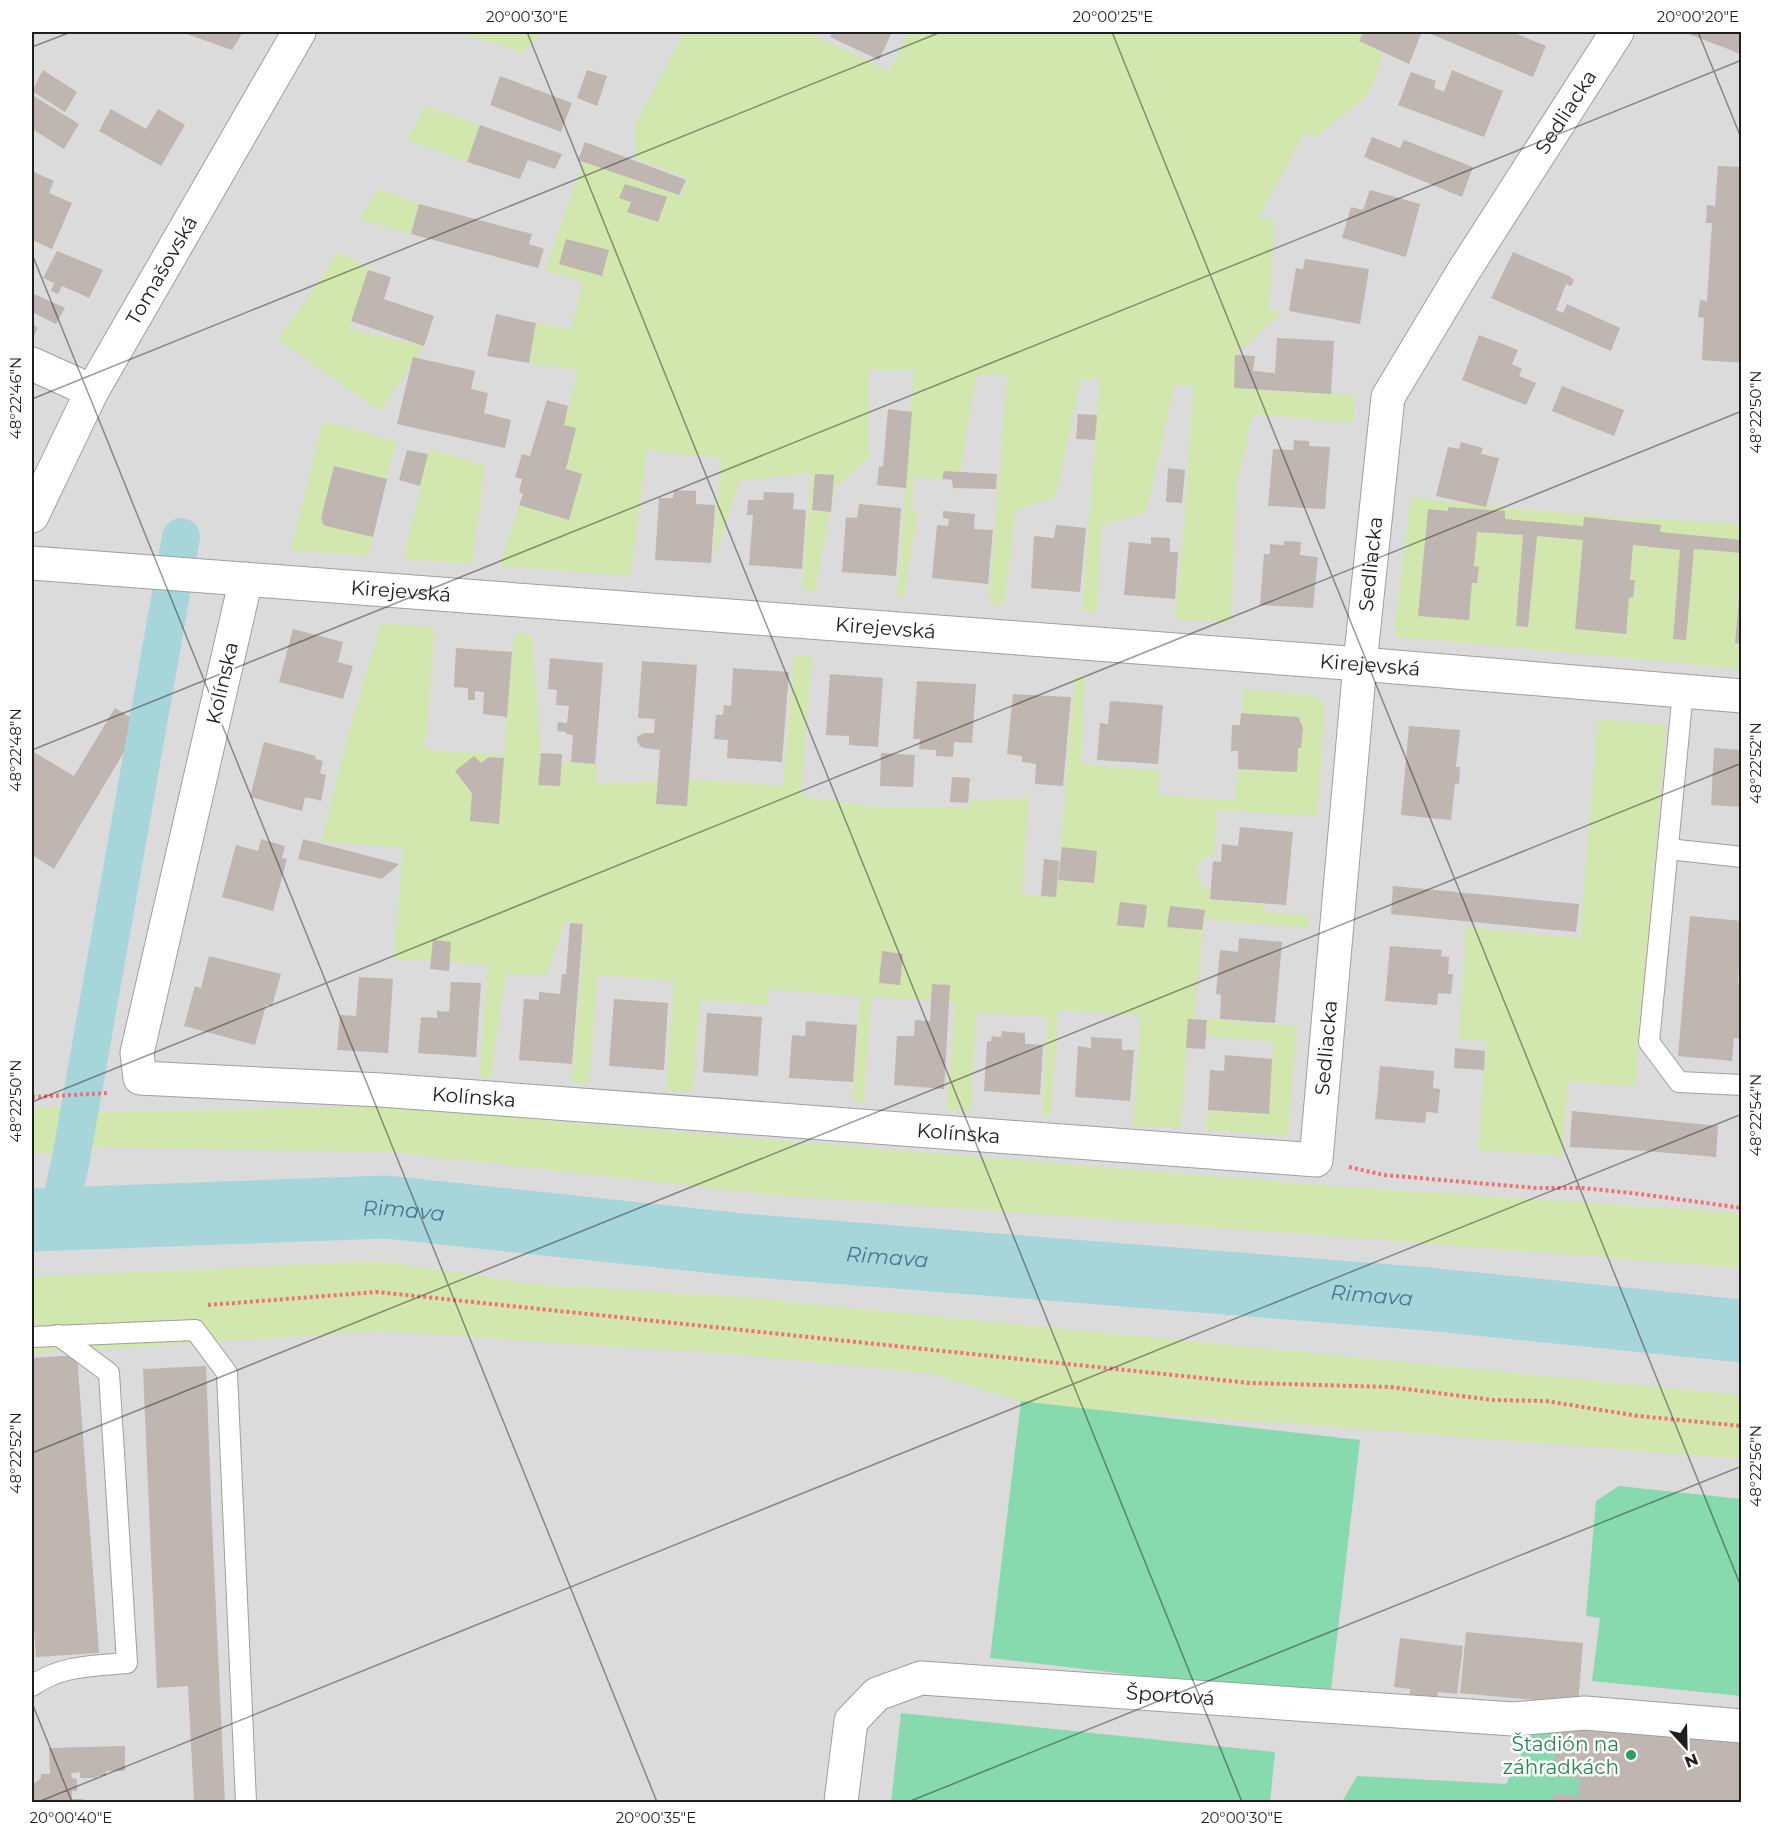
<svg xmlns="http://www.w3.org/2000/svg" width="1773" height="1834" font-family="Montserrat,sans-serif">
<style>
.residential{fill:#dcdbdb}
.grass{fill:#d1e7ad}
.pitch{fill:#86daae}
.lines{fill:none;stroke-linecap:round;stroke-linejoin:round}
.canal{stroke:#a7d6da;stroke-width:38}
.river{stroke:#a7d6da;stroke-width:63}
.building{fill:#bfb5b1}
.service-casing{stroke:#9f9f9f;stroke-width:22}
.minor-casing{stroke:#9f9f9f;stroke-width:35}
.path{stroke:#f37176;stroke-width:4;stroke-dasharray:3 3;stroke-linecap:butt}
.service{stroke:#fff;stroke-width:20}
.minor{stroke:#fff;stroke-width:33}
.ticks{fill:none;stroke:#1e1e1e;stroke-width:1.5;stroke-opacity:0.45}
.leisure-dot{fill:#2e9e5b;stroke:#fff;stroke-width:2}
.labels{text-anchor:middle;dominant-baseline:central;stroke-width:5;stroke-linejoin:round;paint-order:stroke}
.street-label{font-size:20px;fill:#1e1e1e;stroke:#fff}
.leisure-label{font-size:20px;fill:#27864d;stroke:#fff;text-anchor:end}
.water-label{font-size:21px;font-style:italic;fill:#467793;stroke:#fff}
.neatline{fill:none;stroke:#1e1e1e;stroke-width:2}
.ticks-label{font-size:15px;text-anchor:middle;fill:#1e1e1e}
</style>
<rect width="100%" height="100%" fill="#efeae5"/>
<rect class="residential" x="32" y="32" width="1709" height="1770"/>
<g class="grass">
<polygon points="464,32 546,32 521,52 463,34"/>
<polygon points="685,32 805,32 890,71 908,32 1363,32 1359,41 1382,52 1377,73 1367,96 1315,137 1304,134 1259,217 1275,221 1269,310 1281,313 1235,355 1234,388 1355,395 1353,423 1253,414 1236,489 1231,622 1175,619 1186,504 1193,386 1175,385 1146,513 1101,525 1097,613 1082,611 1100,379 1081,379 1056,497 1016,510 1004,605 989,604 1007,375 977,374 960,472 944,471 942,479 914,477 910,510 918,511 904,598 897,597 914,370 869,370 869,458 835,488 815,591 802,590 811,473 740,481 713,563 721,458 647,450 631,576 500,566 519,505 569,520 582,475 566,469 576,429 564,425 578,370 529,363 536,323 571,329 583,282 545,270 583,161 681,196 688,178 637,160 634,126"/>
<polygon points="425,106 480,125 467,162 407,140"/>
<polygon points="378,189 419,204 411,234 359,219"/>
<polygon points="339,252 380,274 351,321 349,329 424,346 380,411 277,339 295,316"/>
<polygon points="323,421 396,441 387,479 334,466 321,518 323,524 326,526 373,537 368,556 291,550"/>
<polygon points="429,449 485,465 472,564 404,559"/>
<path d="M1411 497C1521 512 1631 518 1741 524V540L1660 532 1661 525 1584 517 1583 526 1505 519V511L1448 507V511L1428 509 1418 616 1469 620 1472 583H1477L1479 567 1474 566 1477 532 1523 535 1516 626 1528 627 1537 536 1583 540 1575 629 1626 634 1629 597 1632 598 1630 580 1633 545 1680 550 1673 639 1685 640 1694 549 1741 553V572L1735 643 1741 644V669L1394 636Z"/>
<path d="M381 623 435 628 425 749 504 755 514 634 532 635 541 753 539 785 560 786 562 762 598 765 596 784 690 779 783 786 794 656 812 657 801 796 876 807H969L970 801 1029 797 1022 894 1056 897 1075 676 1085 678 1081 764 1159 771 1158 795 1235 800 1238 769 1297 772 1298 748H1301L1303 728 1300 718 1242 713 1243 689 1313 695 1325 706 1317 816 1217 810 1214 855 1199 860C1197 869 1197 880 1202 888L1211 889 1210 899 1264 904V912L1309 915 1308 928 1204 919 1194 1018 1297 1026 1288 1136 1206 1130 1208 1110 1269 1113 1273 1042 1206 1036 1207 1020 1189 1019 1181 1128 1133 1126 1141 1015 1058 1010 1051 1117 1042 1115 1048 1017 976 1013 971 1111 947 1109 955 1003 872 996 863 1103 853 1102 861 997 769 989 767 1005 700 1000 693 1092 666 1090 674 981 598 975 589 1084 572 1083 585 925 565 923 547 975 506 974 491 1077H479L488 965 394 958 403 847 321 842 346 742Z"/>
<polygon points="1598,719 1666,725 1635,1086 1568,1081 1562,1156 1478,1150 1487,1041 1459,1038 1466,927 1580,938"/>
<polygon points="387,1106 771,1140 1348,1187 1728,1212 1741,1214 1741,1268 1333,1236 767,1194 390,1152 84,1147 59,1153 32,1154 32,1108 61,1107 99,1112"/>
<polygon points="379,1261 533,1284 741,1297 1741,1395 1741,1459 1312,1425 1032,1405 928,1373 742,1355 380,1331 32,1354 32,1277"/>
</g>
<g class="pitch">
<polygon points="1021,1401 1360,1440 1330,1698 990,1658"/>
<polygon points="1619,1486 1741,1499 1741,1696 1592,1681 1600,1618 1586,1616 1596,1501"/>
<polygon points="1598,1697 1741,1713 1741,1802 1342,1802 1357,1776 1506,1784 1532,1734"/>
<polygon points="901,1713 1275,1752 1270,1802 891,1802"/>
</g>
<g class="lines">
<polyline class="canal" points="57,1220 70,1164 181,537"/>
<path class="river" id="s1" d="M32 1220 386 1207 743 1245 1428 1299 1742 1331"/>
</g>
<g class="building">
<polygon points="181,32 243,32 232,50"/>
<polygon points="833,32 892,32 879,60 830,37"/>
<polygon points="1363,32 1415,32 1421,34 1409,64 1359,41"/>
<polygon points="1426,32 1512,32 1546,46 1533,77"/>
<polygon points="1683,32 1742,32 1742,55 1728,49"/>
<polygon points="43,70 77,92 65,112 32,91"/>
<polygon points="587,70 607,76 597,106 577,98"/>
<polygon points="1452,70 1503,91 1484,137 1398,105 1411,72 1436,81 1434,88 1444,92"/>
<polygon points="500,76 572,103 561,132 490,105"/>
<polygon points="32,95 79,124 64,149 32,129"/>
<polygon points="111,109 146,129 158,109 185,125 161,166 99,131"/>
<polygon points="480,125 562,154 555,169 528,160 520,179 467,162"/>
<polygon points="1372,137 1400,148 1404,140 1473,167 1462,197 1364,157"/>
<polygon points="585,142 686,180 679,195 578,160"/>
<polygon points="1718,166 1742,167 1742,363 1702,360 1704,318 1698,317 1700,300 1707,301 1712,223 1706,223 1707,205 1715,206"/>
<polygon points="34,172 54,181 49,193 72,203 52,249 32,240 32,177"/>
<polygon points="625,184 667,197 658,222 627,212 631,202 619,198"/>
<polygon points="1370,190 1420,204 1406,257 1342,238 1351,207 1363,210"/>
<polygon points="419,204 532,234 529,244 544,249 538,268 411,234"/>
<polygon points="566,239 609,250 602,276 559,264"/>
<polygon points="57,251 103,270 89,298 62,286 58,294 51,291 54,283 43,278"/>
<polygon points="1513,252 1569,276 1574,280 1571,286 1566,284 1556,310 1563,313 1567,304 1620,328 1611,351 1491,298"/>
<polygon points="1305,259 1369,269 1360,324 1289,311 1296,268 1303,269"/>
<polygon points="368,270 391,277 384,299 434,316 424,346 351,321"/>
<polygon points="32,293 65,308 56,324 32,312"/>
<polygon points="496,314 536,323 529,363 487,356"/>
<polygon points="32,324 38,328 32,340"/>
<polygon points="1479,335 1518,350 1512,364 1522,369 1519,376 1536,383 1526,405 1462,380"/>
<polygon points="1277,338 1334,341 1331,394 1234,388 1235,355 1255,356 1253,371 1275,373"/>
<polygon points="413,357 475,371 471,389 488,393 484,413 511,420 505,448 397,424"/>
<polygon points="1562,386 1624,410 1614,436 1552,411"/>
<polygon points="547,400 568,406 564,425 576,428 566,469 582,474 569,520 519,505 523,494 519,492 522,479 515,477 522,454 530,456"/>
<polygon points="888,409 912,412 906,488 877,485 879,466 883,467"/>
<polygon points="1078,414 1097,415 1095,440 1076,439"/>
<polygon points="1294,440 1309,441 1309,446 1330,447 1325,509 1268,506 1273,449 1293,450"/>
<polygon points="1461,442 1483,448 1481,454 1499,458 1486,507 1436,496 1448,447 1459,449"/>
<polygon points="407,450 428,454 420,486 399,480"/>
<polygon points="334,466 387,479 373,537 326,526 323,524 321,518"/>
<polygon points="1168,468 1185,470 1182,503 1166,502"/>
<polygon points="944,471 997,474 996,489 953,488 952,480 942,479"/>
<polygon points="815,474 834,475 831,512 812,510"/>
<polygon points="674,490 696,491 696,504 715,505 711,563 655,560 659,498 673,498"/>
<polygon points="764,492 794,493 793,509 806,510 802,569 749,565 753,515 747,515 748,500 763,500"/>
<polygon points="859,504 901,508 896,576 842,572 846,517 857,518"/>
<polygon points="1448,507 1505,511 1505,519 1583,526 1584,517 1661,525 1660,532 1742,540 1742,553 1694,549 1686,640 1673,639 1680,550 1633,545 1630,580 1635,580 1633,598 1629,597 1626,634 1575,629 1583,540 1537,536 1528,627 1516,626 1523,535 1477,532 1474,566 1479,567 1477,583 1472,583 1469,620 1418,616 1428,509 1448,511"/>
<polygon points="943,511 975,514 974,529 993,530 988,584 932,578 937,525 948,526 949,519 943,518"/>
<polygon points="1056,525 1086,528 1080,592 1031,588 1034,536 1054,538"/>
<polygon points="1151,537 1170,538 1170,552 1178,552 1175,599 1124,595 1129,542 1151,544"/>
<polygon points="1284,541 1301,542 1300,555 1318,557 1313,608 1260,605 1264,554 1270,554 1270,544 1284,545"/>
<polygon points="1740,588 1742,588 1742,644 1735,643"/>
<polygon points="293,629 343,642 338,662 353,666 343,699 279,682"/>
<polygon points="456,648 512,652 507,717 483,714 484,692 475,691 475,700 468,700 468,688 454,687"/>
<polygon points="550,658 603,663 595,764 571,762 573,735 566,734 566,732 557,731 558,722 567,723 569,706 556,705 557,690 548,689"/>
<polygon points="642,661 697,665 687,806 656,804 660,750 644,748 640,746 637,741 637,737 640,735 645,733 654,733 655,719 638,718"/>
<polygon points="733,668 789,672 782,762 727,758 728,740 714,739 716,715 723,715 724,705 731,706"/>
<polygon points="830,674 883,678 878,747 849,745 849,736 826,735"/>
<polygon points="917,681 976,684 972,743 954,742 953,757 936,756 936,750 919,749 920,739 913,739"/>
<polygon points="1013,694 1071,697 1063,786 1035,784 1036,764 1022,762 1022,756 1007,754"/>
<polygon points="1110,701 1163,705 1158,764 1097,760 1100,723 1108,724"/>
<polygon points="115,708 130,717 124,752 54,869 32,855 32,751 74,776"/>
<polygon points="1241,713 1297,717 1299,718 1303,728 1301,748 1298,748 1297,772 1238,769 1238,751 1231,751 1232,725 1240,725"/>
<polygon points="1409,726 1460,730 1456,767 1460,767 1459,784 1455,783 1451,820 1401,815"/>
<polygon points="264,742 316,756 315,759 323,761 320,773 326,775 321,801 305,797 302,811 250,797"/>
<polygon points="1714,748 1742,750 1742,807 1711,805"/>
<polygon points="541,753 562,754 560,786 538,785"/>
<polygon points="881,753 915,755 913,787 880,786"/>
<polygon points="474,756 481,763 489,757 504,758 499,824 470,821 472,793 455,771"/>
<polygon points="952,777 970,778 968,803 950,802"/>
<polygon points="1240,827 1293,832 1286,905 1210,899 1213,861 1221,862 1222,844 1238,846"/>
<polygon points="261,839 285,846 282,858 287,859 273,911 222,897 236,845 258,851"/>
<polygon points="303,839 399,864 382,879 298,859"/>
<polygon points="1062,847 1097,851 1094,883 1058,880"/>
<polygon points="1044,859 1059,861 1056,897 1041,896"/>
<polygon points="1393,886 1579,904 1576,932 1391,914"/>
<polygon points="1120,902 1147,905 1144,928 1117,925"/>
<polygon points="1170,906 1205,910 1202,930 1167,927"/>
<polygon points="1690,916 1742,921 1738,983 1742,984 1742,1039 1734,1038 1732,1061 1678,1056"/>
<polygon points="570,923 583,924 572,1064 519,1060 524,999 539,1000 539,992 560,994 562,974 566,974"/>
<polygon points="1239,938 1282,942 1275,1023 1220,1019 1221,995 1216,994 1220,950 1238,952"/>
<polygon points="433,940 451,942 449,971 430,969"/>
<polygon points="1390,946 1442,950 1441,956 1449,957 1448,974 1453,974 1451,994 1438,993 1437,1005 1385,1001"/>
<polygon points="882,951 903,954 900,985 879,983"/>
<polygon points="209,956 281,974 272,1006 266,1005 255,1045 184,1026 195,986 201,988"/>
<polygon points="359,977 393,979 388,1053 337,1050 340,1015 356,1016"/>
<polygon points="451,982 481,983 476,1057 418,1053 421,1017 437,1018 437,1011 449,1012"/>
<polygon points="932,984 950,985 944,1089 894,1085 897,1036 914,1036 915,1020 930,1021"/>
<polygon points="614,999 668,1003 664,1070 609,1066"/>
<polygon points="707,1013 762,1017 758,1076 703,1072"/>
<polygon points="1188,1019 1207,1020 1205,1049 1186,1048"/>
<polygon points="806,1021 857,1025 853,1082 789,1078 792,1035 805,1036"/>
<polygon points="1002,1031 1025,1033 1025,1044 1043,1045 1040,1095 984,1091 987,1041 991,1041 992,1036 1001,1037"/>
<polygon points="1091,1037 1122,1039 1122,1050 1134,1050 1130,1101 1075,1097 1078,1046 1091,1048"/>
<polygon points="1455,1048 1485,1051 1484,1070 1454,1068"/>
<polygon points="1225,1055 1272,1059 1269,1114 1208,1110 1210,1070 1224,1071"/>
<polygon points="1380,1066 1434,1071 1433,1088 1440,1089 1438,1113 1426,1112 1425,1123 1375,1119"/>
<polygon points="1572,1111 1718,1126 1716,1157 1645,1151 1570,1147"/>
<polygon points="77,1355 99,1653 36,1657 32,1600 32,1358"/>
<polygon points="206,1366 212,1524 225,1802 194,1802 188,1686 157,1688 152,1579 143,1369"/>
<polygon points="1466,1632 1583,1643 1578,1704 1460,1693"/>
<polygon points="1400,1638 1463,1646 1457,1694 1438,1692 1436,1706 1409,1703 1410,1689 1394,1687"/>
<polygon points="1558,1722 1742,1741 1742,1802 1553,1802 1553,1794 1581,1796 1582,1793 1579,1794 1579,1778 1553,1776"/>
<polygon points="125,1746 125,1771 106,1771 106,1776 97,1776 97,1778 80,1778 80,1772 71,1773 72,1778 77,1779 77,1791 72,1791 72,1799 83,1799 83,1802 32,1802 32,1785 41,1778 41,1774 50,1774 49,1748"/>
</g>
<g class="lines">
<g class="service-casing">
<g id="service">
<polyline points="1683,691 1649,1042 1679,1082 1742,1085"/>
<polyline points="1668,849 1742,857"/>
<polyline points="32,1337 195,1330 227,1373 246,1802"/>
<path d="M32 1686C61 1665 93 1666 127 1663L109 1373 58 1335"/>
</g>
</g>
<g class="minor-casing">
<g id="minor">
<polyline points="32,364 92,391"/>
<path id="s2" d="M32 516 92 391 299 32"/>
<path id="s3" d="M32 563 1360 664 1742 696"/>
<path id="s4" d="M246 579 137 1053 140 1078 381 1090 1316 1160 1360 664 1388 397 1463 272 1617 32"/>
<path id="s5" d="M841 1802 851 1721 877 1694 921 1678 1513 1719 1585 1713 1742 1726"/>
</g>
</g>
<g class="path">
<polyline points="32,1097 108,1093"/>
<polyline points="1349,1167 1384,1175 1535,1188 1583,1188 1640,1194 1742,1208"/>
<polyline points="208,1305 377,1292 1250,1383 1390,1387 1493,1400 1546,1401 1638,1416 1742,1426"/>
</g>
<use href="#service" class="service"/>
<use href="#minor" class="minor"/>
</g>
<path class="ticks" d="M527 32 1242 1802M1112 32 1742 1589M1698 32 1742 140M32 47 71 32M32 254 657 1802M32 399 941 32M32 750 1742 60M32 1102 1742 411M32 1453 1742 763M32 1703 72 1802M38 1802 1742 1114M908 1802 1742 1466"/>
<circle class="leisure-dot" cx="1631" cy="1755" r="6"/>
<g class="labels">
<g class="street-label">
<text stroke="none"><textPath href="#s4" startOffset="2793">Sedliacka</textPath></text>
<text stroke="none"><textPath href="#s2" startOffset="278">Tomašovská</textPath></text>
<text stroke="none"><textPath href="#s4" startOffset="2289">Sedliacka</textPath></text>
<text stroke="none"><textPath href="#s3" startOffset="370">Kirejevská</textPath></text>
<text stroke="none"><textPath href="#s3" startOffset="856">Kirejevská</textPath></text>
<text stroke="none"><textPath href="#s3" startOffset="1342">Kirejevská</textPath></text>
<text transform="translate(222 683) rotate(-77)">Kolínska</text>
<text stroke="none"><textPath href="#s4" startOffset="1803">Sedliacka</textPath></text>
<text stroke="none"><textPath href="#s4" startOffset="846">Kolínska</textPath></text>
<text stroke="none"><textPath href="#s4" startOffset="1332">Kolínska</textPath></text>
<text stroke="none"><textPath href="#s5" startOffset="416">Športová</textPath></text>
</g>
<g class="leisure-label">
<text x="1619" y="1744">Štadión na<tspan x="1619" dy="23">záhradkách</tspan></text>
</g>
<g class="water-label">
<text stroke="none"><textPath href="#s1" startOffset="372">Rimava</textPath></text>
<text stroke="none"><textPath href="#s1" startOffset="858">Rimava</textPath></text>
<text stroke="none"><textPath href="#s1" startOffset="1344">Rimava</textPath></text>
</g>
</g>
<rect width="1773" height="1834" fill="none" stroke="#ffffff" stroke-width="66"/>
<g transform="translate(1686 1747) rotate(158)" stroke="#ffffff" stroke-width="4.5" paint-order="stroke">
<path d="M0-4.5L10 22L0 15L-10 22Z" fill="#1e1e1e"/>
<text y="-9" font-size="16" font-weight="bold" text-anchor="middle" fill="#1e1e1e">N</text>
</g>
<rect x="33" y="33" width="1707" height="1768" class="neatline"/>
<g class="ticks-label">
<text x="527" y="22">20°00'30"E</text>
<text x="1113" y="22">20°00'25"E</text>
<text x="1698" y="22">20°00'20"E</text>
<text transform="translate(16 398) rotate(-90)" y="5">48°22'46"N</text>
<text transform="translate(1756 412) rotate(-90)" y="5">48°22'50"N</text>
<text transform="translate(16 750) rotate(-90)" y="5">48°22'48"N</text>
<text transform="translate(1756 763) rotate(-90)" y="5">48°22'52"N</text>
<text transform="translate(16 1101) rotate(-90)" y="5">48°22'50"N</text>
<text transform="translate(1756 1115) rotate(-90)" y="5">48°22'54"N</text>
<text transform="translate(16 1453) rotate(-90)" y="5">48°22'52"N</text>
<text transform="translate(1756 1466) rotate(-90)" y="5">48°22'56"N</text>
<text x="71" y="1823">20°00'40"E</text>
<text x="656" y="1823">20°00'35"E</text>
<text x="1242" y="1823">20°00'30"E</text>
</g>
</svg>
